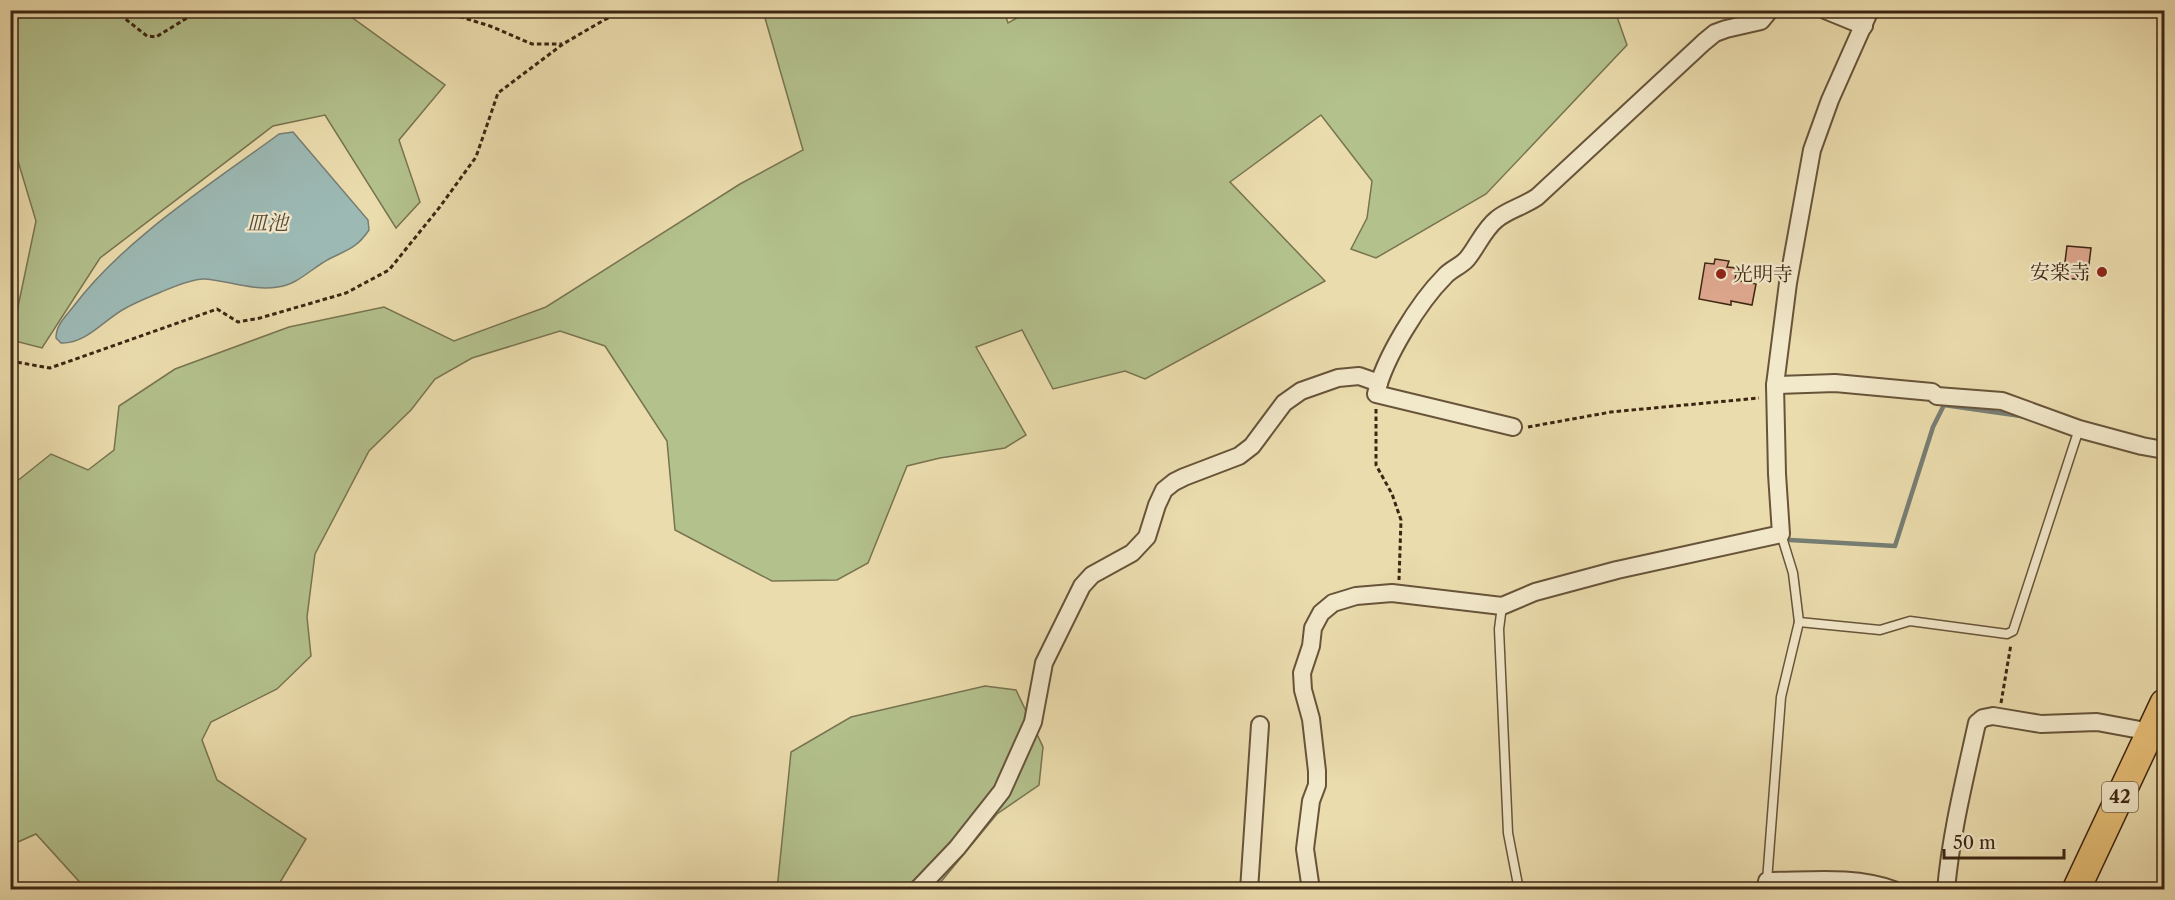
<svg xmlns="http://www.w3.org/2000/svg" width="2175" height="900" font-family="'Libre Caslon Text','Noto Serif JP',serif">
<style>
.green{fill:#b3c18d;stroke:#787450;stroke-width:1.5}
.water{fill:#9cb9b4;stroke:#767e74;stroke-width:1.5}
.lines{fill:none;stroke-linecap:round;stroke-linejoin:round}
.stream{stroke:#767e74;stroke-width:4.5}
.building{fill:#dfa890;stroke:#3d2613;stroke-width:1.5}
.service-casing{stroke:#68543a;stroke-width:11}
.minor-casing{stroke:#68543a;stroke-width:20}
.trunk-casing{stroke:#3d2613;stroke-width:30}
.path{stroke:#3d2613;stroke-width:3;stroke-dasharray:4.5 3;stroke-linecap:butt}
.service{stroke:#f2e8ca;stroke-width:8}
.minor{stroke:#f2e8ca;stroke-width:16}
.trunk{stroke:#e6be76;stroke-width:27}
.poi-dot{fill:#8f2418;stroke:#f2e8ca;stroke-width:2}
.labels{text-anchor:middle;dominant-baseline:central;stroke-width:4.5;stroke-linejoin:round;paint-order:stroke}
.shield{fill:#f2e8ca;stroke:#73604a;stroke-width:1.5}
.shield-label{font-size:18px;font-weight:bold;fill:#3d2613}
.poi-label{font-size:20px;fill:#3d2613;stroke:#f2e8ca;text-anchor:end}
.water-label{font-size:21px;font-style:italic;fill:#554b3b;stroke:#f2e8ca}
</style>
<rect width="100%" height="100%" fill="#ebdcad"/>
<filter id="stains"><feTurbulence type="fractalNoise" baseFrequency=".00333" numOctaves="4"/><feColorMatrix values="0 0 0 0 .2 0 0 0 0 .09 0 0 0 0 .02 0 0 0 .5 -.17"/></filter>
<radialGradient id="worn" r=".72"><stop offset=".6" stop-color="#630" stop-opacity="0"/><stop offset="1" stop-color="#630" stop-opacity=".3"/></radialGradient>
<g class="green">
<polygon points="1031,10 1121,11 1123,15 1139,10 1615,11 1627,45 1486,194 1376,258 1351,249 1367,218 1372,181 1321,115 1230,182 1325,281 1145,379 1125,371 1053,389 1022,330 976,347 1026,435 1005,448 940,458 907,466 868,563 837,580 772,581 675,530 667,441 605,346 560,331 472,358 435,379 411,410 369,451 315,554 307,617 311,656 277,689 211,722 202,740 217,780 306,839 276,889 86,889 36,834 11,845 11,486 51,454 88,470 114,450 119,406 175,369 289,327 384,307 454,341 546,307 740,184 803,150 763,11 1004,11 1008,23"/>
<polygon points="10,11 343,11 445,85 399,140 420,202 396,228 325,115 273,126 100,258 42,348 11,340 36,221 11,138"/>
<polygon points="985,686 1016,690 1043,747 1039,785 997,814 935,889 777,890 791,752 851,717"/>
</g>
<path class="water" d="M293 132 368 220 369 230C357 248 347 250 329 259 312 268 297 285 278 287 252 291 230 281 205 279 193 278 173 287 161 292 149 297 136 302 124 309 104 320 86 344 61 343L56 338C56 325 65 317 73 307 125 238 210 185 279 134Z"/>
<g class="lines">
<polyline class="stream" points="1790,540 1895,546 1933,427 1944,405 2021,416"/>
</g>
<g class="building">
<polygon points="2067,246 2091,248 2087,280 2063,278"/>
<polygon points="1715,259 1729,261 1727,267 1737,268 1735,280 1756,284 1752,305 1731,301 1731,305 1699,299 1705,263 1714,264"/>
</g>
<g class="lines">
<g class="service-casing">
<g id="service">
<polyline points="1502,606 1499,629 1508,833 1519,890"/>
<polyline points="1799,622 1880,630 1910,621 2007,634 2013,631 2079,429"/>
<polyline points="1767,881 1781,697 1799,622 1793,573 1781,534"/>
</g>
</g>
<g class="minor-casing">
<g id="minor">
<polyline points="1825,10 1864,26"/>
<polyline points="1775,385 1835,383 1932,392 1937,396 2002,401 2079,429 2142,446 2164,450"/>
<path d="M1513 427 1376 394C1384 358 1419 302 1445 276 1451 269 1461 266 1467 259 1477 247 1484 229 1497 219 1508 210 1524 206 1537 197L1704 42 1715 33 1726 29 1761 21 1770 10"/>
<polyline points="917,890 957,848 1002,791 1033,722 1044,663 1082,586 1092,575 1132,553 1147,537 1157,505 1164,490 1174,482 1184,477 1239,456 1252,446 1284,403 1301,391 1338,378 1359,376 1379,383"/>
<polyline points="1249,890 1260,725"/>
<polyline points="1311,890 1305,849 1311,801 1317,785 1317,771 1311,719 1303,690 1302,673 1311,646 1313,628 1321,613 1333,603 1356,596 1392,593 1502,606 1535,592 1617,570 1781,534 1777,474 1775,385 1788,283 1812,150 1830,100 1870,10"/>
<path d="M1766 890 1767 881C1808 881 1854 875 1894 890"/>
<path d="M1946 890C1951 833 1965 778 1977 723L1983 718 1993 716 2041 724 2097 722 2151 732"/>
</g>
</g>
<g class="trunk-casing">
<polyline id="trunk" points="2076,890 2164,703"/>
</g>
<g class="path">
<polyline points="114,10 147,36 156,37 200,10"/>
<polyline points="438,10 490,26 532,44 562,44"/>
<polyline points="10,361 50,368 217,309 238,322 260,318 346,293 389,270 439,208 476,157 498,93 563,44 604,20 626,10"/>
<polyline points="1376,409 1376,465 1392,494 1401,520 1399,580"/>
<polyline points="1528,427 1611,412 1759,398"/>
<polyline points="2001,703 2011,644"/>
</g>
<use href="#service" class="service"/>
<use href="#minor" class="minor"/>
<use href="#trunk" class="trunk"/>
</g>
<g class="poi-dot">
<circle cx="2102" cy="272" r="6"/>
<circle cx="1721" cy="274" r="6"/>
</g>
<g class="labels">
<rect class="shield" x="2102" y="782" width="36" height="30" rx="4.5"/>
<g class="shield-label">
<text x="2120" y="797">42</text>
</g>
<g class="poi-label">
<text x="2090" y="272">安楽寺</text>
<text x="1733" y="274" text-anchor="start">光明寺</text>
</g>
<g class="water-label">
<text x="267" y="222">皿池</text>
</g>
</g>
<rect width="2175" height="900" fill="none" stroke="#ebdcad" stroke-width="36"/>
<rect x="12" y="12" width="2151" height="876" fill="none" stroke="#3d2613" stroke-width="3"/>
<rect x="18" y="18" width="2139" height="864" fill="none" stroke="#3d2613" stroke-width="1.5"/>
<path d="M1944 849v9h120v-9" fill="none" stroke="#3d2613" stroke-width="3"/>
<text x="1953" y="849" font-size="18" fill="#3d2613" stroke="#f2e8ca" stroke-width="4.5" paint-order="stroke">50 m</text>
<rect width="100%" height="100%" filter="url(#stains)"/>
<rect width="100%" height="100%" fill="url(#worn)"/>
</svg>
